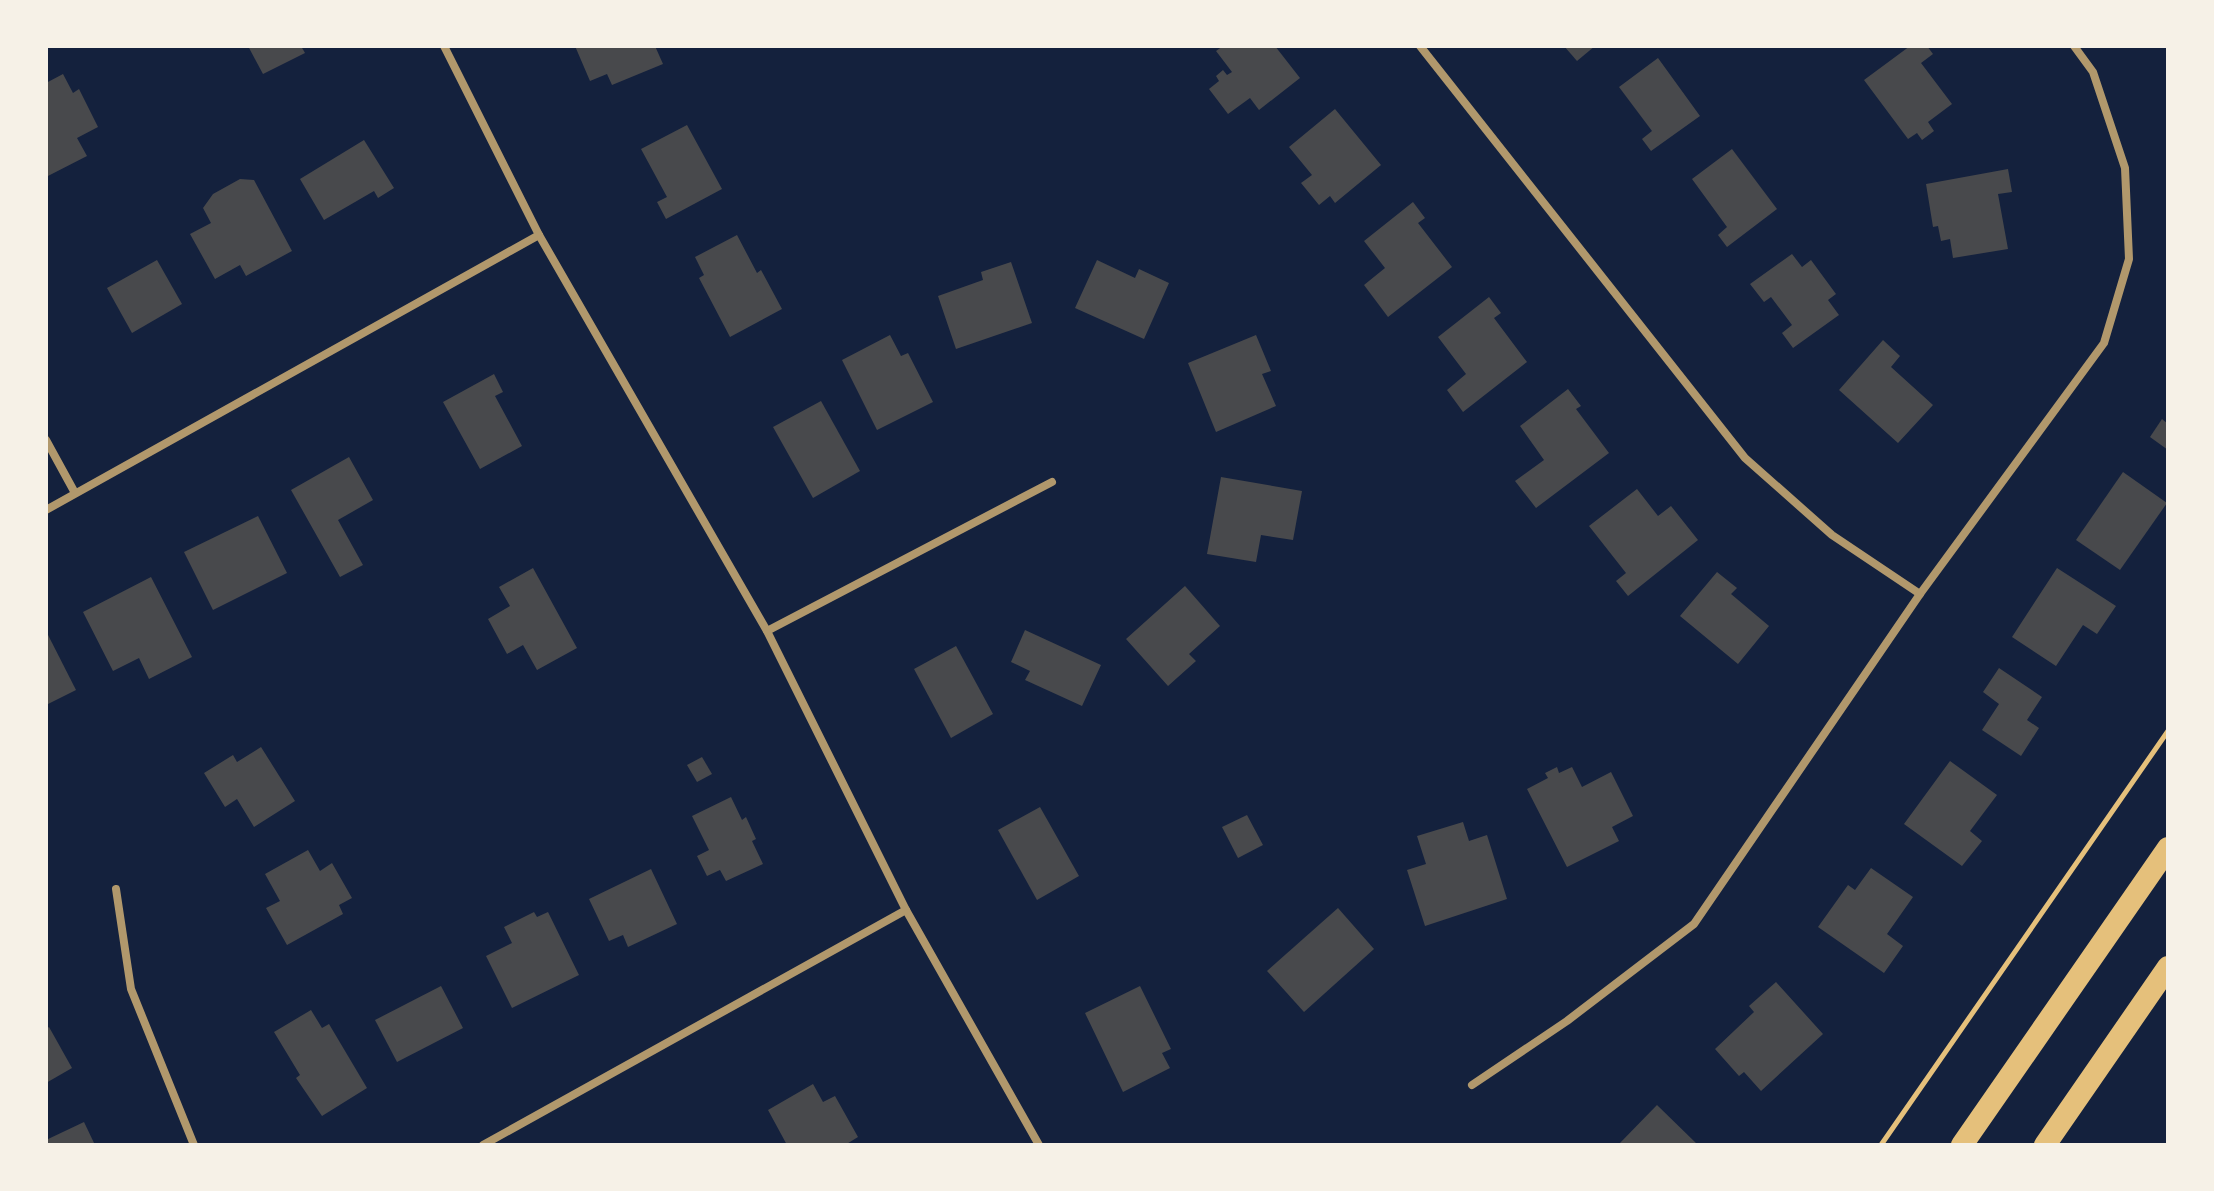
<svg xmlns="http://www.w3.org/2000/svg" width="2214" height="1191" font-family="'Noto Serif',serif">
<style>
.building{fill:#48494c}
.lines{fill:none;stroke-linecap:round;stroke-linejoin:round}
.path{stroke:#e5c07b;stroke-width:5}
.minor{stroke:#b1986c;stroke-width:8}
.trunk{stroke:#e5c07b;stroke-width:22}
</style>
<rect width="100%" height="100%" fill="#14213d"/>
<g class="building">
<polygon points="248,46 301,46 305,53 263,74"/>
<polygon points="575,46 655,46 663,64 612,85 607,74 590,81"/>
<polygon points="1223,46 1275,46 1300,78 1259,110 1250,98 1228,114 1209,89 1219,81 1216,76 1223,70 1227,75 1232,72 1216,51"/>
<polygon points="1564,46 1595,46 1577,61"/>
<polygon points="1910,46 1927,46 1933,54 1921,63 1952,104 1928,122 1934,131 1922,140 1917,133 1908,139 1864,80"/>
<polygon points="1658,58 1700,116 1651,151 1642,139 1652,131 1619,87"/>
<polygon points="63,74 73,93 79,89 98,127 77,138 87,156 46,177 46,83"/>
<polygon points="1335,109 1381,165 1335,203 1330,196 1319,205 1301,183 1312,175 1289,147"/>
<polygon points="687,125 722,189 666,219 657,202 667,197 641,149"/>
<polygon points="364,140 394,188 378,198 374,191 324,220 300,179"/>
<polygon points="1732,149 1777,209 1727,247 1718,235 1727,227 1692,179"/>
<polygon points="2008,169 2012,192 1998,194 2008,249 1953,258 1950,239 1941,241 1938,226 1933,227 1926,184"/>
<polygon points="240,179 254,180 292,251 246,276 240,265 215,279 190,234 211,223 203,208 213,194"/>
<polygon points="1413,202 1425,218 1418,223 1452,267 1388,317 1364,285 1385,268 1364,241"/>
<polygon points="737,235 757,273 761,270 782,309 730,337 699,278 704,275 695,257"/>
<polygon points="1792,254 1802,267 1811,260 1836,294 1828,300 1839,315 1793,348 1782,333 1792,325 1771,297 1764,302 1750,284"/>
<polygon points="157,260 182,304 132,333 107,288"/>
<polygon points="1097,260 1135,278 1139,269 1169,283 1144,339 1075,308"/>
<polygon points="1011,262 1032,323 956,349 938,296 983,280 981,272"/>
<polygon points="1489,297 1501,313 1494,318 1527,362 1463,412 1447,390 1466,374 1438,337"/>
<polygon points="890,335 901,356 908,353 933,402 877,430 842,360"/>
<polygon points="1256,335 1271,371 1262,374 1276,406 1216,432 1188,363"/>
<polygon points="1883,340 1900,356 1891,367 1933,405 1898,443 1839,390"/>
<polygon points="494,374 503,392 495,396 522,446 480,469 443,402"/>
<polygon points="1568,389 1581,406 1576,409 1609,453 1536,508 1515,481 1544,460 1520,426"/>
<polygon points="821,401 860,471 813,498 773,427"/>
<polygon points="2162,419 2168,424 2168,450 2150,437"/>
<polygon points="349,457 373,500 338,520 363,565 340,577 291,490"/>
<polygon points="2123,472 2167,503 2120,570 2076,540"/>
<polygon points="1221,477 1302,491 1293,540 1261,535 1256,562 1207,554"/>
<polygon points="1637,489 1658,516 1671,506 1698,540 1628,596 1616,581 1626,573 1589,526"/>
<polygon points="258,516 287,573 213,610 184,552"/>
<polygon points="533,568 577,648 537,670 523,645 507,654 488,619 510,606 499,587"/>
<polygon points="2057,568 2116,606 2097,634 2083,625 2056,666 2012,637"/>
<polygon points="1717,572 1737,588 1731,594 1769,626 1738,664 1680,616"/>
<polygon points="151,577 192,657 149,679 139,658 113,671 83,612"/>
<polygon points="1185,586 1220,626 1189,654 1196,661 1168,686 1126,639"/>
<polygon points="1025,630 1101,665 1082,706 1025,680 1030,671 1011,662"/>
<polygon points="46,631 76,690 46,705"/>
<polygon points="956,646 993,714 951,738 914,669"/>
<polygon points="1999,668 2042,697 2027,720 2039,728 2021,756 1982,730 1999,704 1983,692"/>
<polygon points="261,747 295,801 254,827 237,799 225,807 204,773 233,755 237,762"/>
<polygon points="702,757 712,774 697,782 687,765"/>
<polygon points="1950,761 1997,795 1970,831 1982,841 1962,866 1904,824"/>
<polygon points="1557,767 1559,773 1572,767 1582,787 1611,772 1633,816 1612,827 1619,841 1567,867 1527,789 1548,778 1545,773"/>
<polygon points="731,797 742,820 746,817 756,839 752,841 763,864 726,881 720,870 707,876 697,856 709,850 692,816"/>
<polygon points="1040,807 1079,876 1037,900 998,830"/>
<polygon points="1247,815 1263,845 1238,858 1222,827"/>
<polygon points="1463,822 1469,841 1487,835 1507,899 1425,926 1407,870 1426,864 1417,836"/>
<polygon points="308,850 320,871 332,863 352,898 339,905 343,914 287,945 266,908 280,901 265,874"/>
<polygon points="1871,868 1913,897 1887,934 1903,946 1884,973 1818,927 1848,885 1855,890"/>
<polygon points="651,869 677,924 628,947 623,935 609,941 589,899"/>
<polygon points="1338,908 1374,949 1304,1012 1267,971"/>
<polygon points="534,912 537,917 548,912 579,975 512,1008 486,956 512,943 504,927"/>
<polygon points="1776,982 1823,1034 1761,1091 1744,1072 1739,1076 1715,1049 1754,1012 1749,1006"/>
<polygon points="441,986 463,1028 397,1062 375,1020"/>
<polygon points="1140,986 1171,1049 1162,1053 1170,1068 1123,1092 1085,1013"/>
<polygon points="311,1010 322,1028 329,1024 367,1088 322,1116 296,1078 300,1075 274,1032"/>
<polygon points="49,1027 72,1068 46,1083 46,1029"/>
<polygon points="813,1084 823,1102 835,1096 858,1137 845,1145 787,1145 768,1110"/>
<polygon points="1657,1105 1698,1145 1618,1145"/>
<polygon points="84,1122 95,1145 46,1145 46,1140"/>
</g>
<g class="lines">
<polyline class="path" points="1881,1145 2168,731"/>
<g class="minor">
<polyline points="444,46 539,235 767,631 906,910 1039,1145"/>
<polyline points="1420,46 1745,458 1832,535 1920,594"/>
<polyline points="46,440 75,493"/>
<polyline points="46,510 539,235"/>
<polyline points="767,631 1052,482"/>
<polyline points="116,889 131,989 194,1145"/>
<polyline points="1472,1085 1567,1021 1694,924 1920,594 2104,343 2129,259 2125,168 2093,72 2074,46"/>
<polyline points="483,1145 906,910"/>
</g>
<g class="trunk">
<polyline points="1962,1145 2168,848"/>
<polyline points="2045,1145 2168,967"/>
</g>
</g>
<rect width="2214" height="1191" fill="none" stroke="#f6f1e7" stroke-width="96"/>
</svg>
